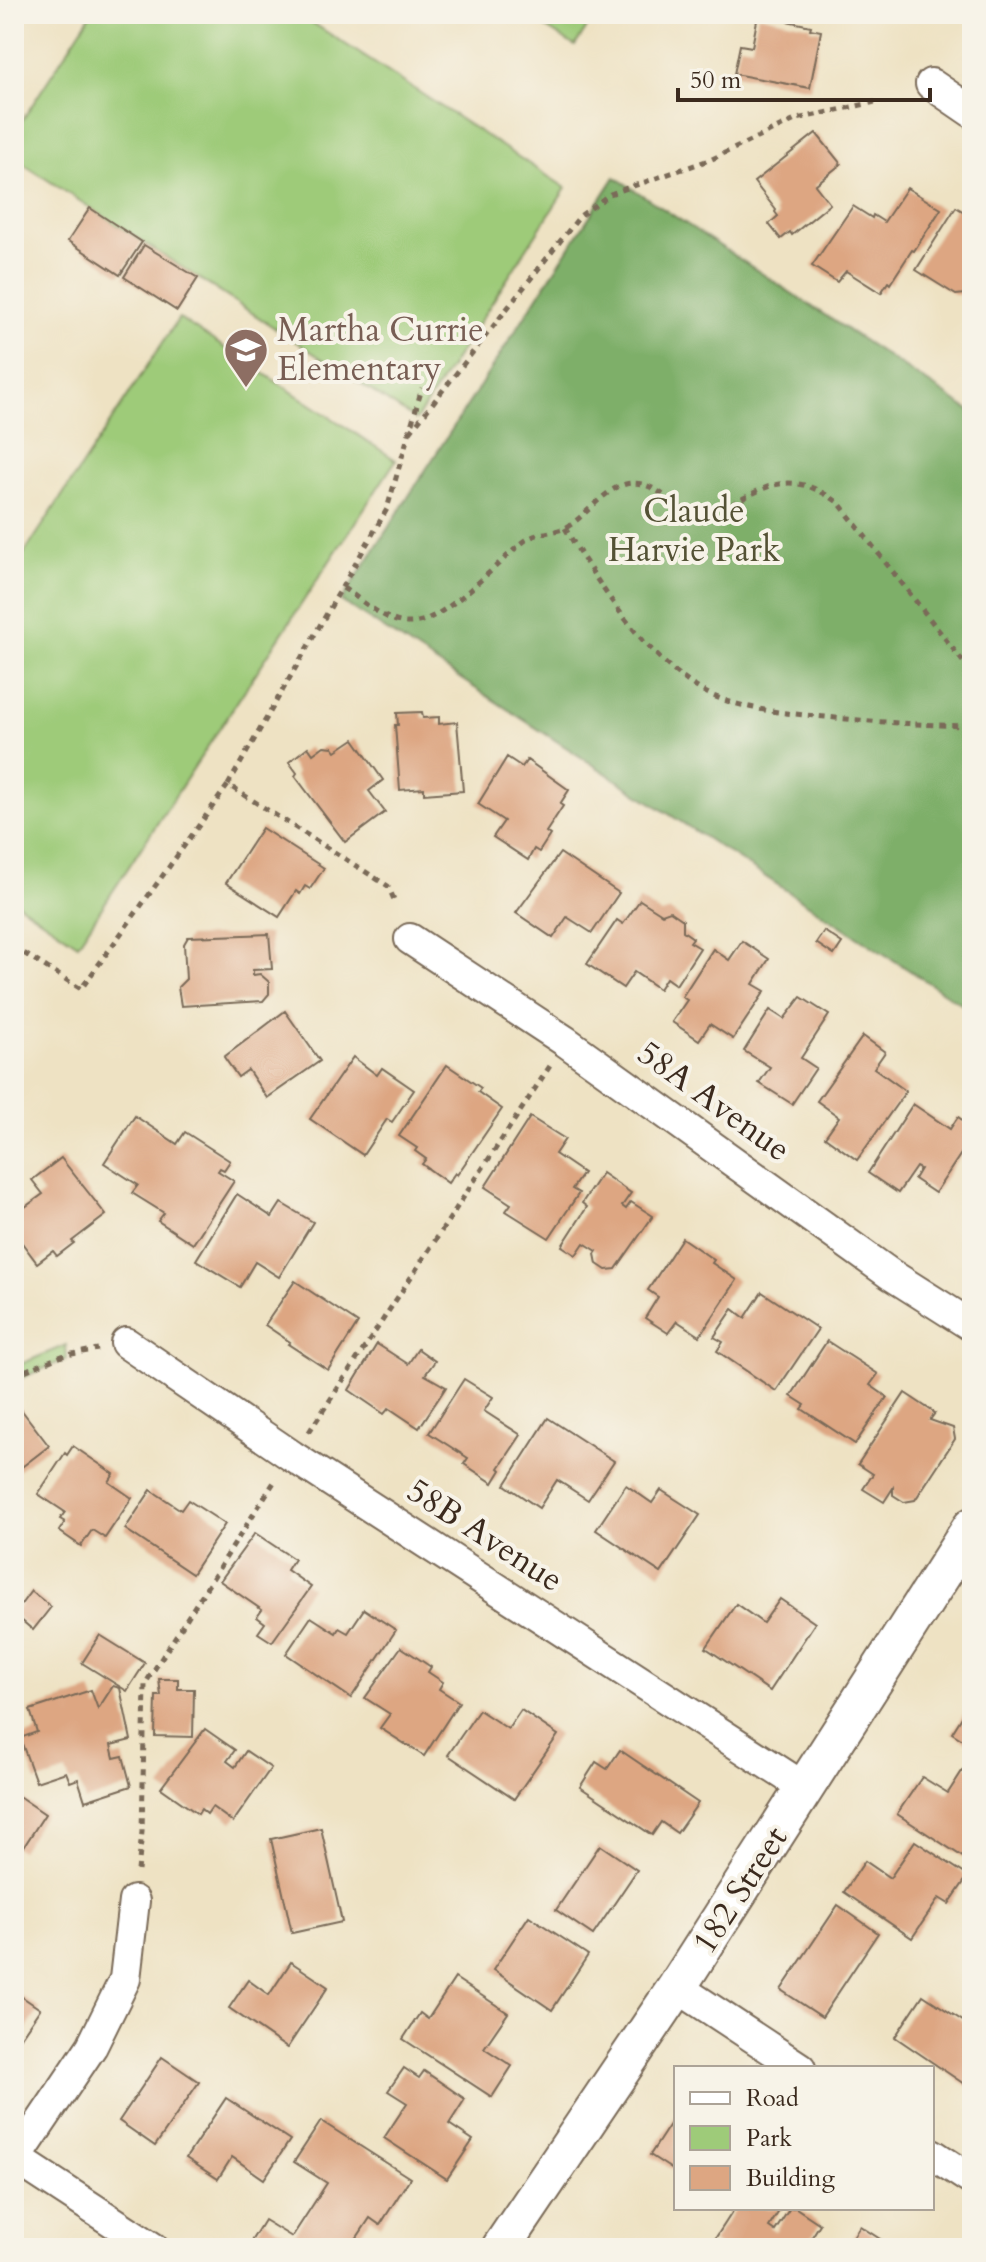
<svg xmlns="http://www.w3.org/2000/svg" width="986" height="2262" font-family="Cardo,serif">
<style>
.green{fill:#9ecb79;stroke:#6c7a4c;stroke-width:2}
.forest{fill:#7eaf69;stroke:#5c6c44;stroke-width:2}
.building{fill:#dda682}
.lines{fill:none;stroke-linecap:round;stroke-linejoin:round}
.minor-casing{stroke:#7a6a58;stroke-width:34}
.tertiary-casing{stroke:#7a6a58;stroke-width:42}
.path{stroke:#7a6a58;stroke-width:5;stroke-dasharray:6 6;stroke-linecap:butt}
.minor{stroke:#fff;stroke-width:30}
.tertiary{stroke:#fff;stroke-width:38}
.labels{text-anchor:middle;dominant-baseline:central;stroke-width:8;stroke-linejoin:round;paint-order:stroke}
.education-label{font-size:34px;fill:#785e54;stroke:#f7f3e8;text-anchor:start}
.park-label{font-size:34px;fill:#545235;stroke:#f7f3e8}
.street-label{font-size:34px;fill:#3b2a1e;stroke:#f7f3e8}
</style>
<rect width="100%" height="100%" fill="#f7f3e8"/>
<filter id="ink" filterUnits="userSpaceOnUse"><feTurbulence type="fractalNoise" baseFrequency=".0125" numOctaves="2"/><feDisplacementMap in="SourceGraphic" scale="16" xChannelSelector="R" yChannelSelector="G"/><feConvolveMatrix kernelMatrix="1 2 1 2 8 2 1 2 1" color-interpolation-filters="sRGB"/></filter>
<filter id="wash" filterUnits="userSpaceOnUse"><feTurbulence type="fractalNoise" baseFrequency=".006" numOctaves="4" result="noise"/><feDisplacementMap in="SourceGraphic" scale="32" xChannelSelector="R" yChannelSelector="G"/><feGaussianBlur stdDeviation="1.8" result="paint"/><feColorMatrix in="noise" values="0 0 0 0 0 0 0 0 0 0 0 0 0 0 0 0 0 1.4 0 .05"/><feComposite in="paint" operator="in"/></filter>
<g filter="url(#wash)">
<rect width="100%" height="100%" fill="#eee2c3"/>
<g class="green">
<polygon points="91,14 299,14 566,188 416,420 14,158 14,133"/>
<polygon points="524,14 596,14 575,46"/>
<polygon points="179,318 396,460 78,944 14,901 14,569"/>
<polygon points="66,1345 67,1359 14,1381 14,1367"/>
</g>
<polygon class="forest" points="615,177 972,412 972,1011 341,601"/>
<g id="blocks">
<g class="building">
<polygon points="758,15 811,26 810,29 821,31 810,88 734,74 740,45 752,47"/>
<polygon points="816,133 841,164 815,185 830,204 792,235 790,232 781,239 769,224 778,216 775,212 776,210 754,182"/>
<polygon points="907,188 941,209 914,251 912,250 890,284 888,282 881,293 846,271 837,282 812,266 853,206 872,218 873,215 884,222"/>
<polygon points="956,207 972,217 972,299 965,294 956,295 916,270"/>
<polygon points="90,208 142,242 120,275 68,241"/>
<polygon points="144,245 198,278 177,311 124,277"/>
<polygon points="422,712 423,718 439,717 439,724 457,722 463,791 424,794 424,788 400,790 395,725 398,725 397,713"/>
<polygon points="354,739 383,780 369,791 385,812 345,842 295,776 297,773 289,762 308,747 313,754 324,746 333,747 336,751"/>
<polygon points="507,757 522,767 527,760 569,790 560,804 563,806 546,832 550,835 539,852 534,849 528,860 493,837 504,821 478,804"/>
<polygon points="262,828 324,868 310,889 305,886 300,894 296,891 279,917 226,883"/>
<polygon points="560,853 619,893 592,933 567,917 553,938 516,913"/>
<polygon points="640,900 662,914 670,911 683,920 683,931 693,938 690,942 700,948 676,985 666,978 659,989 634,972 623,988 587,964 617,920 623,924"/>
<polygon points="824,931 842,943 834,955 816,943"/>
<polygon points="269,934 272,969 253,970 253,975 260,974 269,982 269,994 263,1001 181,1006 178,987 186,979 184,944 188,937"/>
<polygon points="742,941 769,959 753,984 765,991 733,1039 710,1024 699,1040 672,1022 687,1000 682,997 713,949 729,960"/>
<polygon points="801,997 829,1015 801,1058 816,1068 792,1104 759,1083 770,1067 744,1051 770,1010 784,1019"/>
<polygon points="285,1011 320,1061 267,1098 248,1070 238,1077 224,1057"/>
<polygon points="863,1036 885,1052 874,1068 906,1091 857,1160 825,1137 839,1117 817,1101"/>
<polygon points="353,1057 377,1075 382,1068 414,1090 392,1122 387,1119 363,1155 310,1119"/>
<polygon points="447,1065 481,1088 478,1092 502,1109 457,1175 455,1173 448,1183 422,1164 426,1159 415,1151 417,1148 399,1136"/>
<polygon points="913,1104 950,1129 958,1117 972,1127 972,1137 935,1193 914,1179 920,1169 916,1167 898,1193 868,1173"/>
<polygon points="135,1116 177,1144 185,1132 230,1161 224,1170 220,1168 218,1171 234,1181 193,1244 158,1221 164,1213 132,1193 138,1185 104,1163"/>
<polygon points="530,1117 565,1139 555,1154 583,1173 572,1189 579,1193 549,1238 506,1211 511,1204 485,1187"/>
<polygon points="61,1158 106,1215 72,1241 74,1243 57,1256 53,1251 37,1263 14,1232 14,1215 43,1194 32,1180"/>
<polygon points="602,1173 631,1193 622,1206 626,1209 631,1202 653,1216 616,1269 606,1270 597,1264 595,1254 597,1251 584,1243 576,1255 562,1246 587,1207 582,1203"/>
<polygon points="237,1194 272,1217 281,1203 313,1222 279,1277 255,1262 240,1287 196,1260"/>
<polygon points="682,1238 714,1260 712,1263 737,1280 700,1336 677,1321 668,1333 645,1318 658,1297 648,1290"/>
<polygon points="295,1281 358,1323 328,1370 288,1344 290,1342 265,1325"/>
<polygon points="14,1287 22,1288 16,1324 14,1324"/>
<polygon points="762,1292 818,1329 776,1391 717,1351 723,1342 714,1337 733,1309 745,1318"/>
<polygon points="827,1341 878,1374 870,1385 887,1397 855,1444 802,1409 805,1405 791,1396"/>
<polygon points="377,1344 408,1364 418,1349 435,1361 425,1375 446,1387 419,1428 389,1408 384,1414 349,1390"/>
<polygon points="464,1379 493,1397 484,1411 521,1435 499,1468 501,1470 493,1483 464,1464 468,1458 429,1433"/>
<polygon points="905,1393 935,1413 930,1420 953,1428 955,1439 915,1500 904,1502 893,1495 893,1488 884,1502 863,1489 873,1474 858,1464"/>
<polygon points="17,1404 49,1446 14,1473 14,1406"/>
<polygon points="548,1418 614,1461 588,1500 557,1480 539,1508 505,1485"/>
<polygon points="73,1446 114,1474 109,1482 132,1498 105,1538 92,1530 81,1546 59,1531 65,1522 60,1519 65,1512 38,1494 65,1453 67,1455"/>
<polygon points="626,1485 652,1503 661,1490 700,1515 661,1573 596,1530"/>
<polygon points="151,1490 181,1510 188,1500 225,1524 192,1574 125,1529"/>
<polygon points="255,1533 294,1559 287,1570 311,1587 272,1642 258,1633 265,1623 257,1617 262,1610 220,1581"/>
<polygon points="31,1591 51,1607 33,1630 14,1614"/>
<polygon points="780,1599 815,1623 770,1691 706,1648 736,1604 763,1623"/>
<polygon points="364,1609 396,1630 351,1698 286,1654 311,1617 336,1633 339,1628 348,1633"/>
<polygon points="100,1635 145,1663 127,1691 82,1663"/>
<polygon points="401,1647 431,1667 428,1672 443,1682 439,1689 459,1702 424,1756 380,1728 390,1714 365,1698"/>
<polygon points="159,1679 178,1679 178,1689 194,1689 193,1737 155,1736 156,1696 161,1696"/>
<polygon points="113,1686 120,1688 131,1740 111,1745 114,1758 123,1756 131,1786 85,1801 78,1779 70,1782 66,1772 36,1782 20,1738 37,1732 30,1710 91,1690 98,1709"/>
<polygon points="972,1701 972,1746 952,1733"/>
<polygon points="479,1710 508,1729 521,1710 558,1735 514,1799 448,1755"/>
<polygon points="205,1729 235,1750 227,1761 235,1767 246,1751 271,1768 233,1822 212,1807 207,1814 201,1809 198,1814 161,1788"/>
<polygon points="620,1750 698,1803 677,1833 661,1822 652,1835 580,1787 596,1762 607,1769"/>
<polygon points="966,1765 972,1769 972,1855 969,1861 897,1814 922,1777 948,1793"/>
<polygon points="20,1797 45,1814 21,1851 14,1846 14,1798 18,1801"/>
<polygon points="321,1828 342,1922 292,1933 271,1839"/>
<polygon points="915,1841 968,1876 949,1904 939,1898 912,1938 844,1892 865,1861 890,1878"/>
<polygon points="600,1845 637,1870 593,1935 556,1910"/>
<polygon points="838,1905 878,1933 822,2017 781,1990"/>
<polygon points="529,1916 588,1955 552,2010 493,1970"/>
<polygon points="291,1962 328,1987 287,2048 229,2008 248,1980 269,1995"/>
<polygon points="455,1978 508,2013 484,2048 512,2066 492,2097 403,2039 420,2013 428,2019"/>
<polygon points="18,1994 40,2009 14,2047 14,2000"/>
<polygon points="923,1995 972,2027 970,2088 895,2037"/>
<polygon points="162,2057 199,2082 155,2146 119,2121"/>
<polygon points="404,2068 419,2078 424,2071 465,2099 449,2124 473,2140 447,2179 384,2138 407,2103 388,2091"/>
<polygon points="226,2098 290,2140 264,2179 232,2157 218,2179 186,2158"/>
<polygon points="676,2115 676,2172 650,2155"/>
<polygon points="321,2121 410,2178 380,2225 370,2218 350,2248 258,2248 250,2243 264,2220 292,2237 327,2183 294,2162"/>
<polygon points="735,2208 781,2208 769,2227 775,2231 790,2208 796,2208 820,2224 805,2248 722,2248 713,2242"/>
<polygon points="860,2226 894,2248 846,2248"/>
</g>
</g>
</g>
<g filter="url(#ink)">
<use href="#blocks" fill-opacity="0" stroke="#7a6a58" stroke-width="2"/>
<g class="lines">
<g class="minor-casing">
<g id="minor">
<polyline points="931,84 972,112"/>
<polyline points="410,939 565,1041 890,1274 972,1326"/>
<polyline points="126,1343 292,1456 805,1788"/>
<polyline points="677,1987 800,2068"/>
<polyline points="932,2154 972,2180"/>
<polyline points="14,2157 153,2248"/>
<polyline points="16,2159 92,2046 125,1979 134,1901"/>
</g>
</g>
<g class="tertiary-casing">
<polyline id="tertiary" points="501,2248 677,1987 972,1527"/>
</g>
<g class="path">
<polyline points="410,432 580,216 610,194 712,159 797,119 875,102"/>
<path d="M565 528C597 582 645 658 701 690 738 710 785 713 826 717 875 722 923 725 972 726"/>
<path d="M343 588C361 599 385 622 407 623 443 626 497 561 526 540 540 531 556 533 567 527 587 515 603 490 626 484 656 477 676 513 703 518 760 495 780 461 839 503L972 673"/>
<polyline points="228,785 387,509 422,388"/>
<polyline points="14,947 81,989 228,785 388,886 395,902"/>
<polyline points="14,1375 62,1356 98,1349"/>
<polyline points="309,1432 550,1066"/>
<polyline points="138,1871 142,1832 145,1684 276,1479"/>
</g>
<use href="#minor" class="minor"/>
<use href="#tertiary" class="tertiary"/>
</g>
</g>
<defs>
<g id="school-pin" transform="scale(2.3)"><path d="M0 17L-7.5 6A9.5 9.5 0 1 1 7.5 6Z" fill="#8d6e63" stroke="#f7f3e8"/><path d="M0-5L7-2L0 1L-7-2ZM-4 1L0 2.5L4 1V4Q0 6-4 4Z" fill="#fff"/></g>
</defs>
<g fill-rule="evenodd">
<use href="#school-pin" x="246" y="350"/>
</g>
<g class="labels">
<g class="education-label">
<text x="277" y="330">Martha Currie<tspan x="277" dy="39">Elementary</tspan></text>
</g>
<g class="park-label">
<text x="694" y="511">Claude<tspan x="694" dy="39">Harvie Park</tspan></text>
</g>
<g class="street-label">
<text transform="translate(714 1101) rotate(36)">58A Avenue</text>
<text transform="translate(485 1535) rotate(33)">58B Avenue</text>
<text transform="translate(740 1890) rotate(-57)">182 Street</text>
</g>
</g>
<rect width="986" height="2262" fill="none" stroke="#f7f3e8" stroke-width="48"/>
<rect x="674" y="2066" width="260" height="144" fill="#f7f3e8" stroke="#aca397" stroke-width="2"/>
<rect x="690" y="2092" width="40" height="12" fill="#ffffff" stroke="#aca397" stroke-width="2"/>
<text x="746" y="2106" font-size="24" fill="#3b2a1e">Road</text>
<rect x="690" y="2126" width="40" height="24" fill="#9ecb79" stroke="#aca397" stroke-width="2"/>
<text x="746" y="2146" font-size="24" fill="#3b2a1e">Park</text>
<rect x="690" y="2166" width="40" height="24" fill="#dda682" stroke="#aca397" stroke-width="2"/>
<text x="746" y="2186" font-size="24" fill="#3b2a1e">Building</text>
<path d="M678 88v12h252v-12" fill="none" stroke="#3b2a1e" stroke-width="4"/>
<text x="690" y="88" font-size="24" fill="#3b2a1e" stroke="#f7f3e8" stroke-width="6" paint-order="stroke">50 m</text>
</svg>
